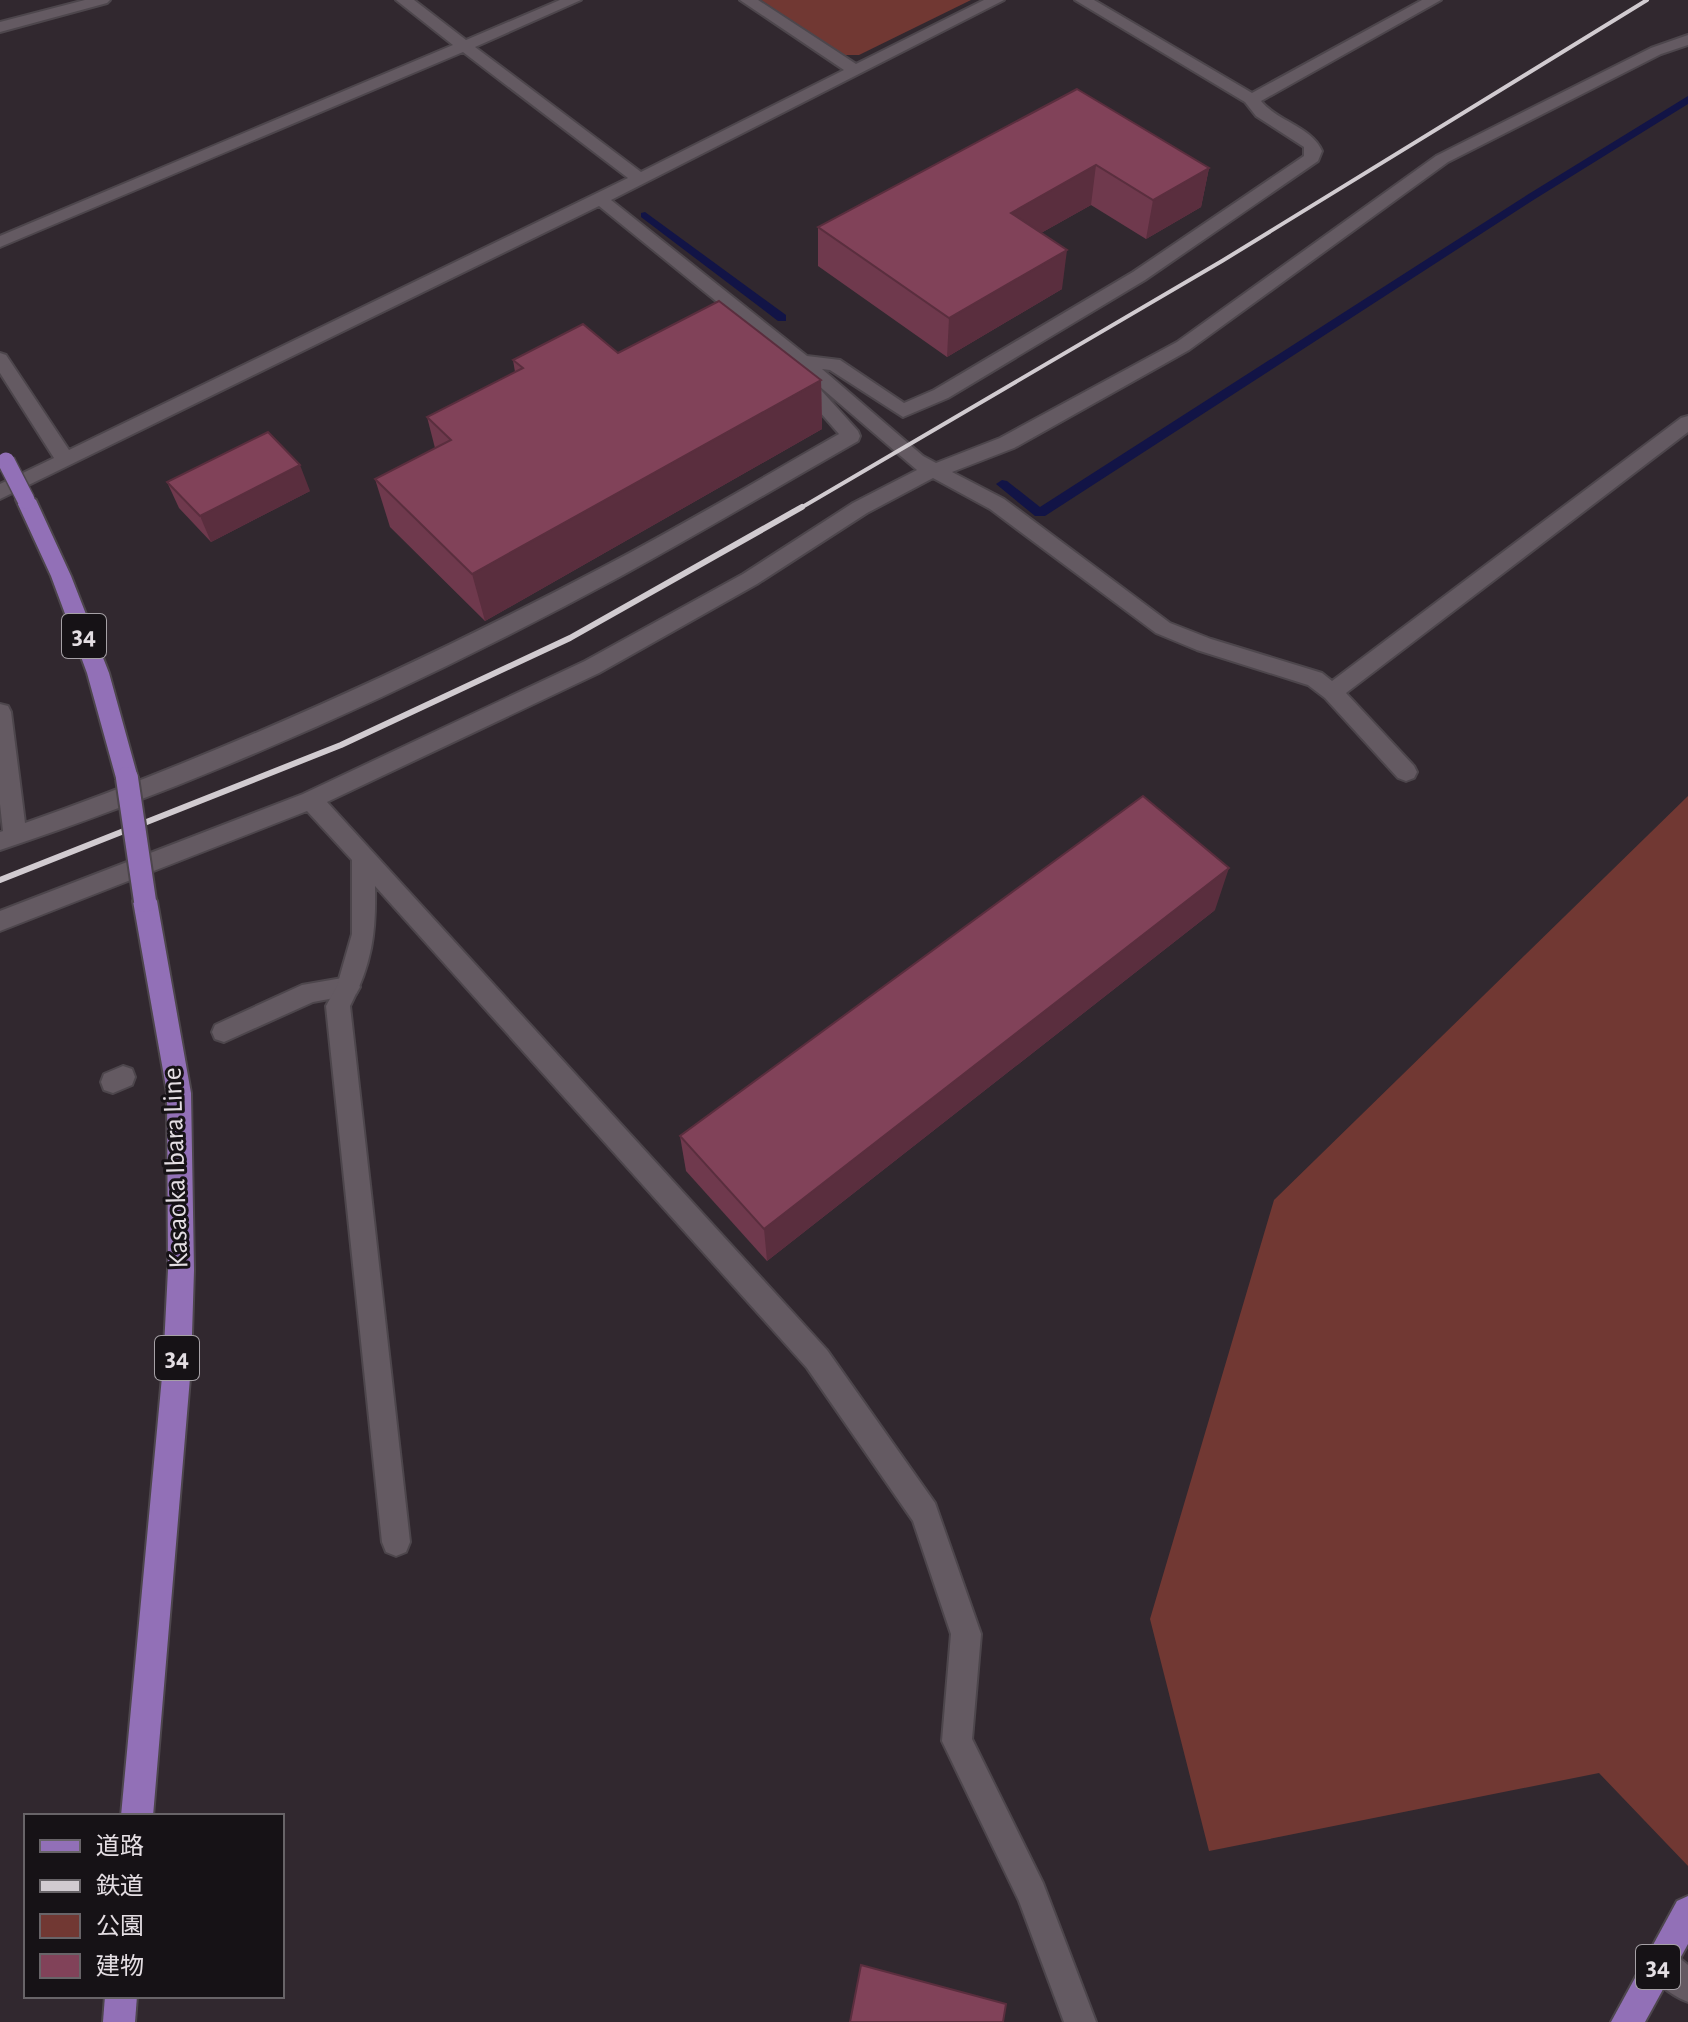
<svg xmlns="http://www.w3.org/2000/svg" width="1688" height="2022" font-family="'Alegreya Sans','Noto Sans JP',sans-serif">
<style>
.green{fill:#713833}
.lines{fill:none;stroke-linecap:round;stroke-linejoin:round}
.stream{fill:#121446;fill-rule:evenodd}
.lane-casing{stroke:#4d464c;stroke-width:4}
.street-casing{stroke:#4d464c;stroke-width:4}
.secondary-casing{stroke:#4d464c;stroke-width:4}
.primary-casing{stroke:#4d464c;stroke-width:4}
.lane{fill:#645a62;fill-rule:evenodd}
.street{fill:#645a62;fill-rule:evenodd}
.secondary{fill:#645a62;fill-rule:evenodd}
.primary{fill:#9270b7;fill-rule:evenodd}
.rail-far1{stroke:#d1cbd0;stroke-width:4}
.rail{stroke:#d1cbd0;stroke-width:6}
.primary-bridge-far1-casing{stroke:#4d464c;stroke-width:20;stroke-linecap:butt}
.primary-bridge-casing{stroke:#4d464c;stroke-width:26;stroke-linecap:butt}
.primary-bridge-far1{stroke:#9270b7;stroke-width:17}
.primary-bridge{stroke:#9270b7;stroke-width:22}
.wall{fill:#6f394d}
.shaded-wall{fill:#5a2e3e}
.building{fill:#814259;stroke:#5a2e3e;stroke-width:2}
.labels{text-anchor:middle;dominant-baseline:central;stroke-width:6;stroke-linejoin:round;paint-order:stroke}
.shield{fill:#161216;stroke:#a6a1a6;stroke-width:2}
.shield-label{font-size:26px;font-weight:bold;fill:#e4dee3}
.street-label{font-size:28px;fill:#e4dee3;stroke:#161216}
</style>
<rect width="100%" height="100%" fill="#31282f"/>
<g class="green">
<polygon points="761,0 971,0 859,55 844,55"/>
<polygon points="1688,796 1688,1866 1599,1773 1209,1851 1150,1619 1274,1200"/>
</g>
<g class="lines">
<g class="stream">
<polygon points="1688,96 1688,104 1535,199 1045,516 1035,516 996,484 1002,480 1007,481 1040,507 1527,195"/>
<polygon points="645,212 786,315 786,321 778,321 641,217 641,213"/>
</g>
<g class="lane-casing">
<g id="lane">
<polygon points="348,977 356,980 360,987 356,994 313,1002 224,1042 215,1039 212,1032 215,1025 302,985"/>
<polygon points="123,1066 132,1069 135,1077 132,1085 113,1093 104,1090 101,1082 104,1074"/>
</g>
</g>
<g class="street-casing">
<g id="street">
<path d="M396 0H414L466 40 560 0H581L475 47 641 172 844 70 740 0H758L856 64 984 0H1004L611 200 807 356 840 360 904 403 934 390 1133 272 1304 156V147L1256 116 1245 102 1075 0H1094L1252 93 1422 0H1441L1261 101C1277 121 1312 127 1322 151L1318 161 1145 280 948 398 903 417 830 370 822 369 923 456 936 463 1000 438 1177 342 1436 156 1651 48 1688 35V45L1661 54 1448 162 1189 350 1014 448 952 472 1004 499 1170 623 1211 639 1322 673 1332 681 1681 418 1688 416V432L1346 693 1414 766 1417 772 1414 778 1406 781 1398 778 1325 698 1308 685 1197 650 1156 633 990 509 933 478 867 513 757 584 599 673 327 802 827 1350 935 1503 981 1634 972 1739 1043 1883 1096 2022H1064L1019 1901 942 1741 951 1634 913 1521 807 1368 375 886C376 933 372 964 350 1006L410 1542 406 1552 396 1556 386 1552 382 1542 326 1006 337 986 352 934V860L307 811 0 931V911L303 794 585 661 743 574 853 503 917 470 811 379 858 431 860 436 858 441C779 486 701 532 621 576 423 683 214 779 0 850V832L3 831 0 804V704L8 706 11 712 25 823C223 753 415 666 601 568 682 526 760 479 839 434L792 380 796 366 599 206 0 499V484L54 458 0 373V353L6 355 69 450 628 178 463 52 0 247V236L453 45Z"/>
<path d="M1660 1946 1671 1951 1688 1965V2002C1670 1995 1651 1980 1644 1962L1649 1951Z"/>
</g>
</g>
<g class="secondary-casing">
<polygon id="secondary" points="85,0 110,0 107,3 0,32 0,22"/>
</g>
<g class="primary-casing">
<g id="primary">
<polygon points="26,493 36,500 71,576 109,673 138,778 135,784 127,787 119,784 116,778 87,673 51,576 16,500"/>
<polygon points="145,892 153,894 157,901 191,1093 194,1270 191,1366 153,1816 121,1816 163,1366 168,1270 167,1093 133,901 137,894"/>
<polygon points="1688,1896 1688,1944 1645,2022 1611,2022 1677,1901"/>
<polygon points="105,1996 137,1996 135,2022 103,2022"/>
</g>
</g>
<use href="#lane" class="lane"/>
<use href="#street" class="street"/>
<use href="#secondary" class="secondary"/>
<use href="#primary" class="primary"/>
<polyline class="rail-far1" points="799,509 1222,261 1647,0"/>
<polyline class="rail" points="0,880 341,745 570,638 802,507"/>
<g class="primary-bridge-far1-casing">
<polyline id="primary-bridge-far1" points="6,461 26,500"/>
</g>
<g class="primary-bridge-casing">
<polyline id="primary-bridge" points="127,778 145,901"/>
</g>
<use href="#primary-bridge-far1" class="primary-bridge-far1"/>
<use href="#primary-bridge" class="primary-bridge"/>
</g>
<g class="wall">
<polygon points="1077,89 1209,168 1201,207 1146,239 1091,205 1041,233 1062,289 947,357 818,266 818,227"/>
<polygon points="618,353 821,380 822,429 485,621 390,527 375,479 435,448 427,417 515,372 513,360"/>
<polygon points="167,482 310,491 211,542 179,508"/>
<polygon points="1215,910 767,1261 686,1171 680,1136"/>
</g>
<g class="shaded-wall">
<polygon points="1096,165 1091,205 1007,252 1011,213"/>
<polygon points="1209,168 1201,207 1146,239 1153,200"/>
<polygon points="1067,250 1062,289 947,357 949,318"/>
<polygon points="821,380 822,429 485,621 472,574"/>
<polygon points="300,465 310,491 211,542 200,516"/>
<polygon points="1229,868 1215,910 767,1261 764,1229"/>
</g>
<g class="building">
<polygon points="1077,89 1209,168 1153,200 1096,165 1011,213 1067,250 949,318 818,227"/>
<polygon points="719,301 821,380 472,574 375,479 451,440 427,417 523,368 513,360 583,324 618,353"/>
<polygon points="268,432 300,465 200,516 167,482"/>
<polygon points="1143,796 1229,868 764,1229 680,1136"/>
<polygon points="861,1965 1006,2004 1003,2022 850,2022"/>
</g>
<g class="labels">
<g class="shield">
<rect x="62" y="614" width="44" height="44" rx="6"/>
<rect x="155" y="1336" width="44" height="44" rx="6"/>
<rect x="1636" y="1945" width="44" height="44" rx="6"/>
</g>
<g class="shield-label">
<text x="84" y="636">34</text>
<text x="177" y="1358">34</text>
<text x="1658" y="1967">34</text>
</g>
<g class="street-label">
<text transform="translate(176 1168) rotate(-92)">Kasaoka Ibara Line</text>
</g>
</g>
<rect x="24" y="1814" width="260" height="184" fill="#161216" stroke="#686468" stroke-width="2"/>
<rect x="40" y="1840" width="40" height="12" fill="#9270b7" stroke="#686468" stroke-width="2"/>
<text x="96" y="1854" font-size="24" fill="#e4dee3">道路</text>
<rect x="40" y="1880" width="40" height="12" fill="#d1cbd0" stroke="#686468" stroke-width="2"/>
<text x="96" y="1894" font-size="24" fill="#e4dee3">鉄道</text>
<rect x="40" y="1914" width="40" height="24" fill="#713833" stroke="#686468" stroke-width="2"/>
<text x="96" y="1934" font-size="24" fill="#e4dee3">公園</text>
<rect x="40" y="1954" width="40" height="24" fill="#814259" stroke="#686468" stroke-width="2"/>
<text x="96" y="1974" font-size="24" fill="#e4dee3">建物</text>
</svg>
